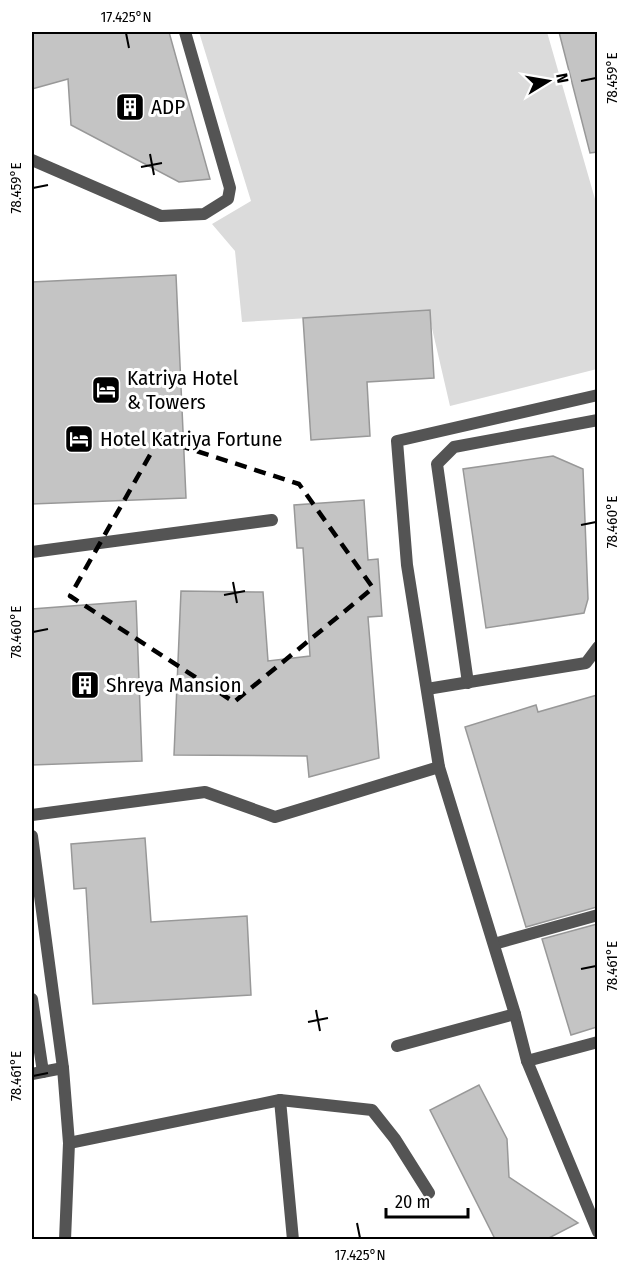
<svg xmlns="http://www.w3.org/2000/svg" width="629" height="1271" font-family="'Fira Sans Condensed',sans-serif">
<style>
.green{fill:#dbdbdb}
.building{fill:#c4c4c4;stroke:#989898;stroke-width:1.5}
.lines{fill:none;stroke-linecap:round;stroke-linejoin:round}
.service{stroke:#545454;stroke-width:12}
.minor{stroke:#545454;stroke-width:12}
.marked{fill:none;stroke:#000;stroke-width:4.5;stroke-dasharray:12 8;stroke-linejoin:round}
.ticks{fill:none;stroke:#000;stroke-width:2}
.labels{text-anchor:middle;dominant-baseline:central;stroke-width:6;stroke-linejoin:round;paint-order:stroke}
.poi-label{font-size:21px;fill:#000;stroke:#fff;text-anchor:start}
.neatline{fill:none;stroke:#000;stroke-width:2}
.ticks-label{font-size:15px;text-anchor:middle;fill:#000}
</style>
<rect width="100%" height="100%" fill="#fff"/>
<polygon class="green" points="199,32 547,32 597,206 597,369 450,406 428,311 242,322 235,251 212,224 251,201"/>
<g class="building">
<polygon points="32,32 169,32 210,179 179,182 71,125 68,79 32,89"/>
<polygon points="559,32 597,32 597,152 590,153"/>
<polygon points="176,275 186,498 32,504 32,282"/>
<polygon points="430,310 434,378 367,382 370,436 311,440 303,318"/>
<polygon points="553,456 583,469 588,599 584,613 486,628 463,469"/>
<polygon points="364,500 368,560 378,559 382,616 368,617 379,758 309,777 307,756 174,755 181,591 263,592 268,661 310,656 303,548 297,548 294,505"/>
<polygon points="136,601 142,761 32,765 32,609"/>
<polygon points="597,695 597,907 526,927 465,727 536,705 538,712"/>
<polygon points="145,838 151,922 247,916 251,995 93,1004 86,888 74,889 71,844"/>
<polygon points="597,924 597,1027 571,1035 542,939"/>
<polygon points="479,1085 507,1139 509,1177 578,1223 547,1239 495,1239 430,1110"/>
</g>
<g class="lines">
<g class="service">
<polyline points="32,160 161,216 204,214 228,199 230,188 185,32"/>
<polyline points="32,552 272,520"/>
<polyline points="468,683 437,464 454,447 598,420"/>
<polyline points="427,689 586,663 598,647"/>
<polyline points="494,944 598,915"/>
<polyline points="32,999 43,1072"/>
<polyline points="527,1061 598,1042"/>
<polyline points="32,1074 63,1068"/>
</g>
<g class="minor">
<polyline points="439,767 407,565 397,441 598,395"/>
<polyline points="32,815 205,792 275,817 439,767 515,1014 527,1061 598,1232"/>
<polyline points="32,836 63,1068 69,1143 65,1240"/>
<polyline points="397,1046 515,1014"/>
<polyline points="280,1100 293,1240"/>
<polyline points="69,1143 280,1100 372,1110 395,1139 429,1193"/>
</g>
</g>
<path class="marked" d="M159 439 299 484 373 588 234 702 70 596Z"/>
<path class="ticks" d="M126 33 129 48M581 81 596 78M150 154 154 175M141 167 162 163M33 188 48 185M581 525 596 522M233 582 237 603M224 595 245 591M33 632 48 629M581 969 596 966M316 1010 320 1031M308 1022 328 1018M33 1076 48 1073M357 1223 360 1238"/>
<defs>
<g id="building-square" transform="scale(1.5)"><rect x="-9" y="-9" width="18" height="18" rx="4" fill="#000" stroke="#fff"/><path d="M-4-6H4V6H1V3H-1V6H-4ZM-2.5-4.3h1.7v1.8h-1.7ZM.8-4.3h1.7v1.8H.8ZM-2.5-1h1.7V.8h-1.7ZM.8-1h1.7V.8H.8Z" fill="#fff"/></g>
<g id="hotel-square" transform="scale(1.5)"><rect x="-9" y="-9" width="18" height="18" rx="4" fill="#000" stroke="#fff"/><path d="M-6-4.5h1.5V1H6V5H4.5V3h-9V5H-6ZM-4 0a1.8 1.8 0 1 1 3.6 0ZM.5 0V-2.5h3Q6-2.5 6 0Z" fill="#fff"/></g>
</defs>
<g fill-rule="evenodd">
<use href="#building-square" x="130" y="107"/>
<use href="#hotel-square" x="106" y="390"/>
<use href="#hotel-square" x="79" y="439"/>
<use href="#building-square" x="85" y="685"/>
</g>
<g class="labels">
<g class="poi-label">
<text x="151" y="107">ADP</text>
<text x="127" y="378">Katriya Hotel<tspan x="127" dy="24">&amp; Towers</tspan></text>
<text x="100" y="439">Hotel Katriya Fortune</text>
<text x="106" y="685">Shreya Mansion</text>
</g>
</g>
<rect width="629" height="1271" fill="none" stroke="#ffffff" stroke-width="66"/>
<g transform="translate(548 81) rotate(79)" stroke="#ffffff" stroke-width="4.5" paint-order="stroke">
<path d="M0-4.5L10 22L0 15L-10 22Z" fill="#000000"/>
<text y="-9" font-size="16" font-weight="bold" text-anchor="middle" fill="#000000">N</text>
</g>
<path d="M386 1208v9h82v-9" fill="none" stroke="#000000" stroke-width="3"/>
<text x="395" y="1208" font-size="18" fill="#000000" stroke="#ffffff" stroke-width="4.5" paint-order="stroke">20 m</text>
<rect x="33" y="33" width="563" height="1205" class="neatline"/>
<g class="ticks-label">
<text x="126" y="22">17.425°N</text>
<text transform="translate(612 78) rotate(-90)" y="5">78.459°E</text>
<text transform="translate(16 188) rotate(-90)" y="5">78.459°E</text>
<text transform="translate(612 522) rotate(-90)" y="5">78.460°E</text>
<text transform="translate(16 632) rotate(-90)" y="5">78.460°E</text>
<text transform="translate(612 966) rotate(-90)" y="5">78.461°E</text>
<text transform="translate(16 1076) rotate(-90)" y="5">78.461°E</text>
<text x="360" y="1260">17.425°N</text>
</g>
</svg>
